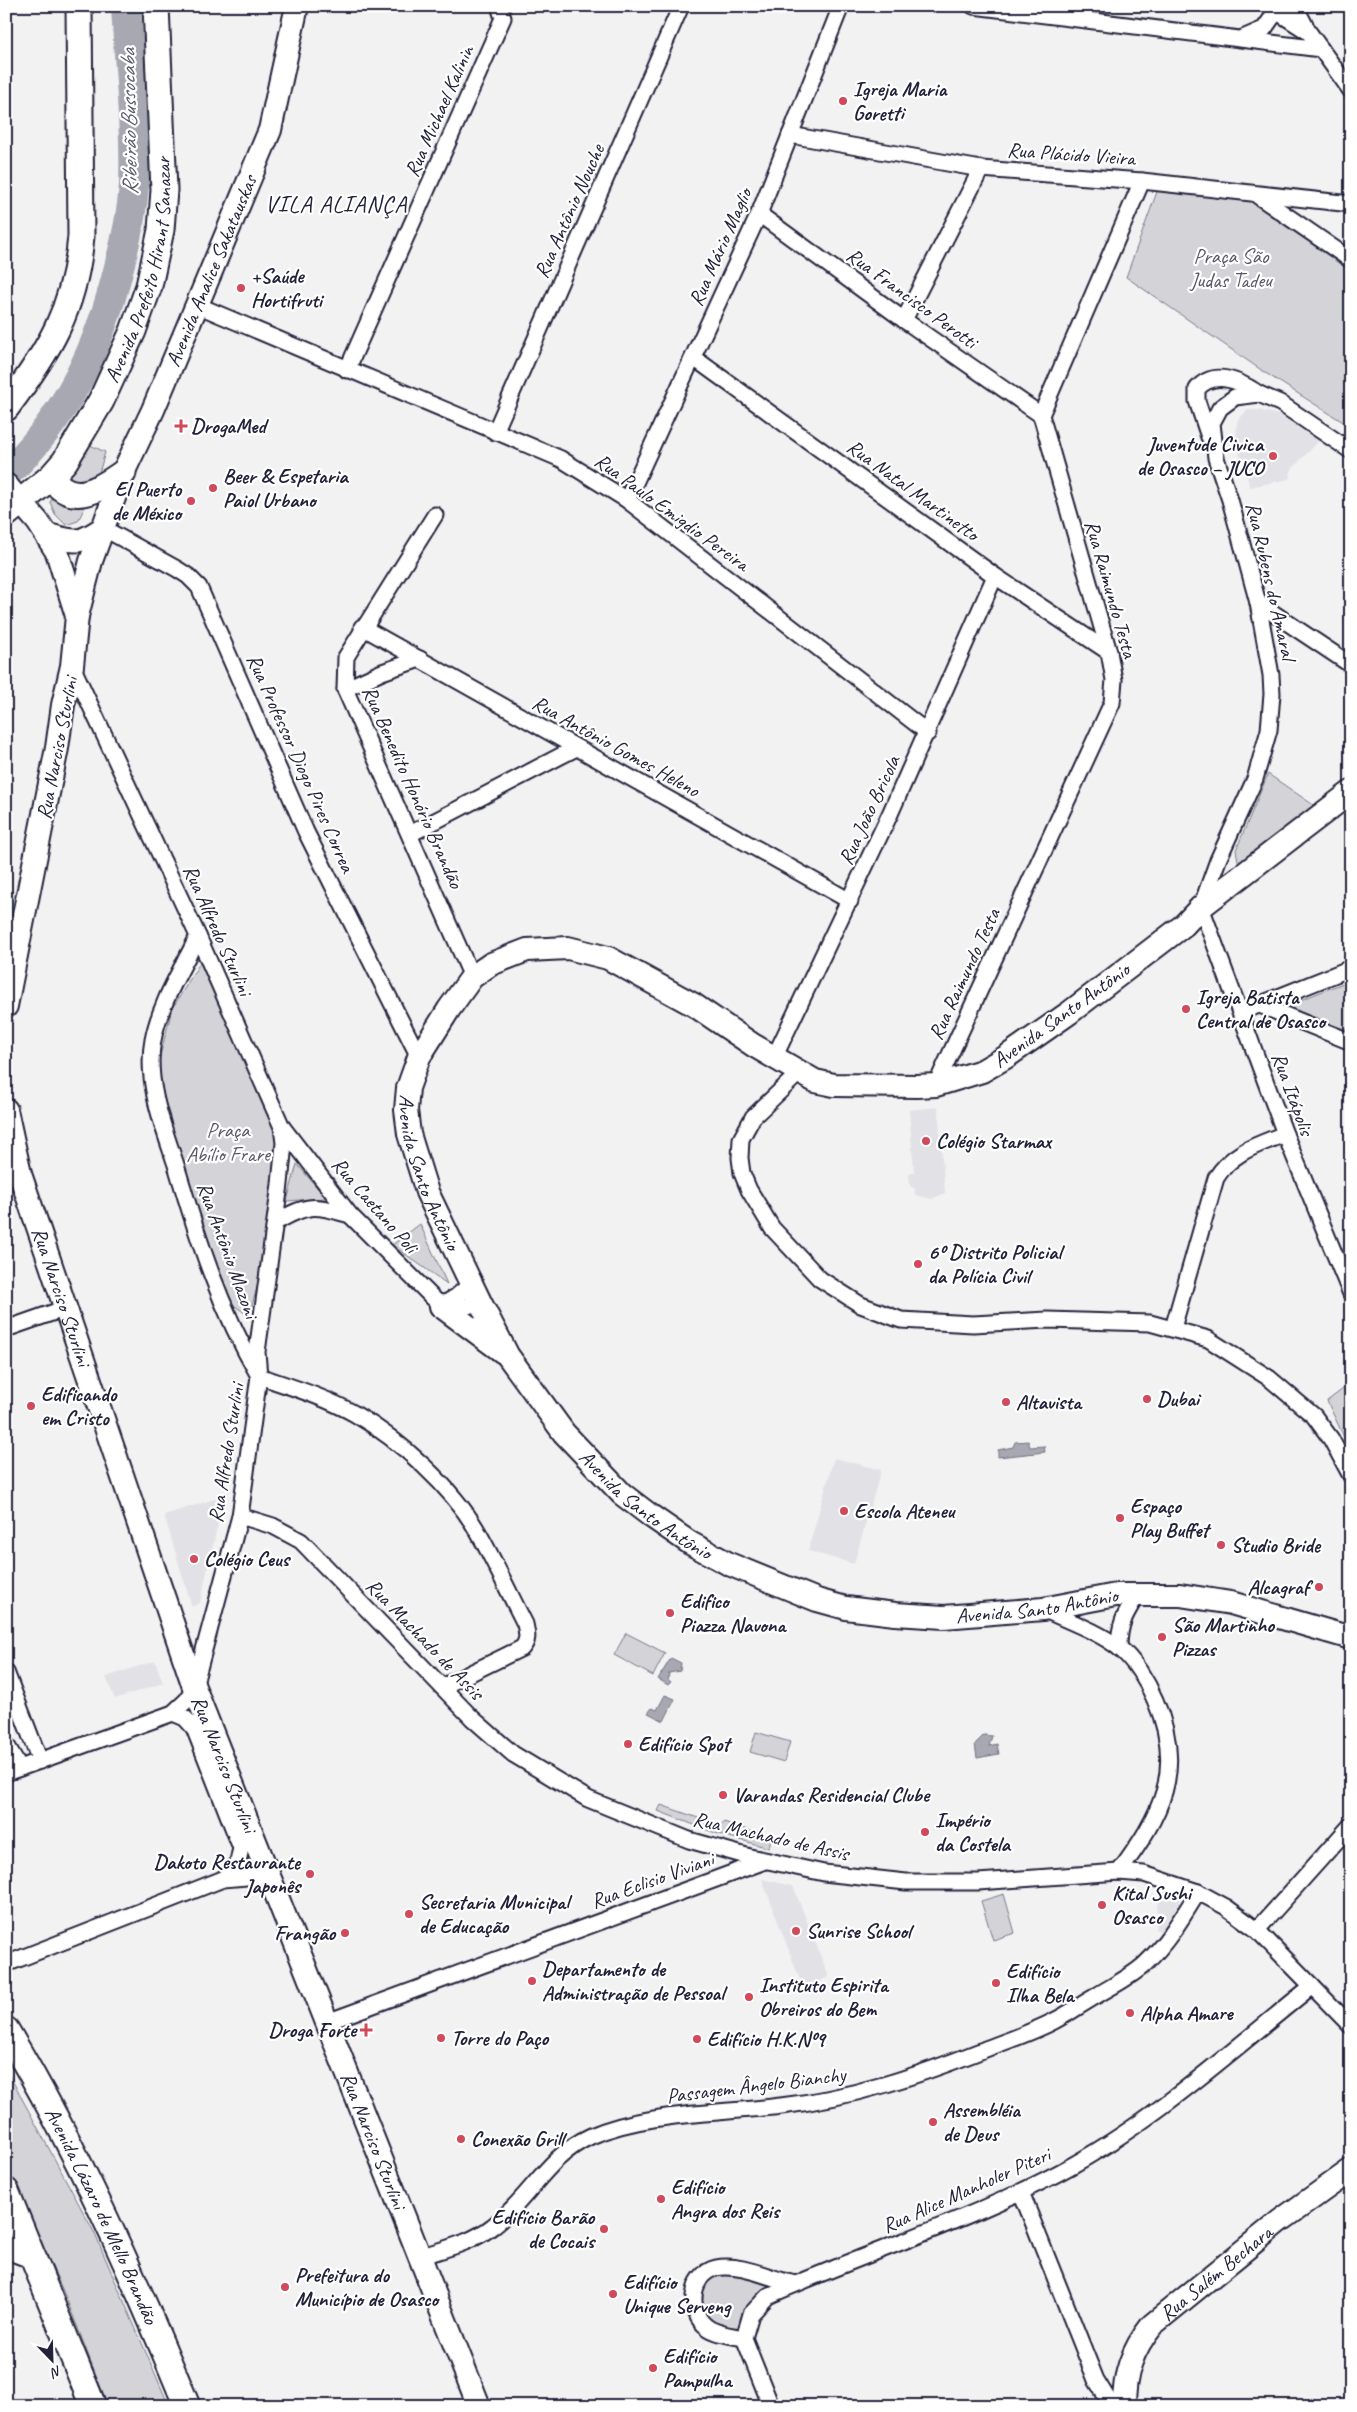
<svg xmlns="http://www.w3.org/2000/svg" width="1357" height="2412" font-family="Caveat,sans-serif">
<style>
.built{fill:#e2e2e6}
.green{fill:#d3d3d8;stroke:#7a7a8a}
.water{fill:#a8a8b2;stroke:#727282}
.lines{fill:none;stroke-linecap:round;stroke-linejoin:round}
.river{stroke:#a8a8b2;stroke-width:30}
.street-casing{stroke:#22223b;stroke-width:19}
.secondary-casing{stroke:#22223b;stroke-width:26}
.primary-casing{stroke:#22223b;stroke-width:29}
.street{stroke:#fff;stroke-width:15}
.secondary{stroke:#fff;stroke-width:22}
.primary{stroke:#fff;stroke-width:25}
.poi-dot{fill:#d1495b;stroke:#fff;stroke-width:2}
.labels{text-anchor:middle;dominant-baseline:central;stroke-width:4.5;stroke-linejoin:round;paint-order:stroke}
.poi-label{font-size:21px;font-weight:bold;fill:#22223b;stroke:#fff;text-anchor:start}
.street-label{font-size:21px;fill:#22223b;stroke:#fff}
.park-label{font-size:21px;fill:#57576a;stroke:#fff}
.water-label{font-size:22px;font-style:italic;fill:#58586b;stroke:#fff}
.quarter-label{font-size:24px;letter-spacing:1px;fill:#22223b;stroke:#fff}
</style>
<rect width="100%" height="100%" fill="#f2f2f3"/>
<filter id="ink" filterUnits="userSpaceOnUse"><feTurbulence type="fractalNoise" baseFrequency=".02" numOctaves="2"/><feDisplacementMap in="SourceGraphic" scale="10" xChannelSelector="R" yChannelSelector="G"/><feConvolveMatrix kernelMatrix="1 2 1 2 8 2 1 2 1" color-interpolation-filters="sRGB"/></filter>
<g filter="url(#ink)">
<g class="built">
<polygon points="1247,410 1259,410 1279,415 1320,440 1292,469 1289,479 1250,487 1236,443 1237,421"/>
<polygon points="938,1107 945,1193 932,1199 915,1195 915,1189 910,1186 909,1174 914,1172 909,1110"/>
<polygon points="834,1458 881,1470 854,1564 808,1551"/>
<polygon points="224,1496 200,1603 192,1607 164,1515"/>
<polygon points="155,1661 163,1683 115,1699 106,1677"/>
<polygon points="762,1879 793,1886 829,1977 803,1988"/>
<polygon points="1158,1890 1182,1897 1162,1931 1156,1930"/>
</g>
<g class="green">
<polygon points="1158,189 1252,200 1351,272 1351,427 1267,374 1126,277"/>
<polygon points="86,443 105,452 96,484 78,521 66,525 55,514 50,502"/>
<polygon points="1268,774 1315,806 1239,866 1236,850"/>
<polygon points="201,961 278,1131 271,1238 249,1316 228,1301 178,1154 157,1068 172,1009"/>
<polygon points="1351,980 1351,1031 1280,1008"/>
<polygon points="297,1164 326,1198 287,1201"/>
<polygon points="420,1224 447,1284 392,1245"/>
<polygon points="1351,1383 1351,1452 1327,1401"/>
<polygon points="626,1633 665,1653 653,1676 614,1655"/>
<polygon points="756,1732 790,1742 784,1762 750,1752"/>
<polygon points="661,1805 721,1826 724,1822 771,1838 769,1848 715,1833 658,1811"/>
<polygon points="1004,1894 1015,1933 993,1940 981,1901"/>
<polygon points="6,2069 94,2232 169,2406 108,2406 67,2300 19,2192 6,2169"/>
<path d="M730 2271 775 2287 756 2295 742 2318 739 2334C711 2324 687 2315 704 2280Z"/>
</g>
<g class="water">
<polygon points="1028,1441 1030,1447 1044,1446 1045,1452 998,1457 998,1450 1013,1447 1015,1442"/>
<polygon points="671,1658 681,1663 680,1671 669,1673 668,1679 671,1682 668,1685 658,1679"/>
<polygon points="665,1695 675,1699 664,1721 648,1713 652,1708 657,1710"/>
<polygon points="984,1735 992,1736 989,1746 997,1744 999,1754 977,1758 975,1744"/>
</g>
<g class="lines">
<path class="river" d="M6 474C67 418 100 346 119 267 126 241 132 212 134 185 136 126 129 65 126 6"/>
<g class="street-casing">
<g id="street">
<polyline points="973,6 1321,49"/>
<polyline points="1268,6 1307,31"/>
<polyline points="1295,6 1308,31 1351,91"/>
<polyline points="1243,38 1264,29 1276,12"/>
<polyline points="790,135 981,169 1142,181 1351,204"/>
<polyline points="1258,196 1351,260"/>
<polyline points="759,214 904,320 1041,415"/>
<polyline points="197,305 561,459 627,500 928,733"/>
<polyline points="904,320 981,169"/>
<polyline points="694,358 995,576 1109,652"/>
<polyline points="347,370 503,18 499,6"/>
<polyline points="495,432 681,6"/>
<path d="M1209 437 1197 401V389C1214 369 1240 381 1259 394"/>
<polyline points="1351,451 1280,403 1259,394 1235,397 1220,408 1212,423 1216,458 1230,500 1258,603 1271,675 1272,694 1269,730 1255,779 1218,860 1201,907 1285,1134 1351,1294"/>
<polyline points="627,500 759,214 841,6"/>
<polyline points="435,515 346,657 345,689 472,977"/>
<polyline points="103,528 177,569 188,576 199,587 306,832 419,1057"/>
<polyline points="1258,603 1351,665"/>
<polyline points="362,627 850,901"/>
<polyline points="345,689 382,672 420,659"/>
<polyline points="410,834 576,748"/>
<path d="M198 936C182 969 160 1003 153 1040 145 1081 163 1126 176 1165 198 1239 220 1309 259 1376 291 1387 325 1397 355 1414 400 1440 452 1487 478 1532 495 1562 509 1593 525 1624 527 1634 529 1640 522 1648L442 1687"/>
<polyline points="1260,1005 1351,1042"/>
<polyline points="1241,1012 1351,968"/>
<polyline points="774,1058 890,814 995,576"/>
<polyline points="799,1073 753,1117 741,1139 740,1158 742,1173 749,1190 772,1228 820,1279 861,1305 901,1320 973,1324 1047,1320 1150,1323 1208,1339 1269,1378 1314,1416 1331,1439 1351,1476"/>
<polyline points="936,1085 1112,703 1114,680 1109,652 1041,415 1142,181"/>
<polyline points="283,1128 350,1215 441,1306 464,1307 480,1302"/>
<path d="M276 1222C309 1203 314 1205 350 1215"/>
<polyline points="441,1306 457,1296 471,1284"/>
<path d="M1173 1328 1216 1178C1232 1152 1257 1145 1285 1134"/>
<polyline points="6,1329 66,1308"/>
<polyline points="240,1516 273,1526 301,1541 472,1718 513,1754 588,1799 689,1840 750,1857 824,1873 906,1882 978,1882 1119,1872 1144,1874 1198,1892 1226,1907 1257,1930 1351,2026"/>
<path d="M1043 1609C1068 1621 1097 1631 1118 1647 1134 1659 1148 1683 1155 1700 1186 1770 1161 1815 1119 1872"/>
<path d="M1119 1648C1119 1624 1125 1614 1138 1594"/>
<polyline points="6,1672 40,1761"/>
<polyline points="173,1713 185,1718 194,1728 241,1848 238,1862 223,1879"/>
<polyline points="6,1744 20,1768"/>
<polyline points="6,1773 173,1713 187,1700 194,1687 240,1516 259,1376 257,1352 280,1184 284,1143 282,1127 198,936 72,666"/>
<polyline points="1257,1930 1351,1825"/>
<polyline points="6,1964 223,1879 270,1875"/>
<polyline points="327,2022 765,1861"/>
<polyline points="1021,2192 1096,2380 1112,2406"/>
<path d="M419 2257C444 2249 472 2243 493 2226 530 2198 547 2156 591 2136 646 2112 721 2114 781 2106 852 2098 917 2076 983 2050 1006 2041 1031 2033 1054 2021 1068 2014 1082 2004 1096 1996 1112 1986 1131 1977 1145 1964 1167 1943 1182 1918 1198 1892"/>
<path d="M744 2338C733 2336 716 2334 707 2327 687 2313 690 2274 716 2268 741 2263 771 2279 795 2284"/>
<path d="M771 2406 744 2338 751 2314 768 2296C869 2251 976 2219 1073 2165 1160 2116 1235 2048 1312 1986"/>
</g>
</g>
<g class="secondary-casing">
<g id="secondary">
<polyline points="6,485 38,522 57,552 77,616 72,666 63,705 57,748 6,1006"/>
<path d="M48 535C76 542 78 545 103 528"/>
<path id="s1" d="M77 616 91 561 123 473 153 410 270 130 297 6"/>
<path id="s2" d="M1351 792 1201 907 1184 925 1069 1013 1006 1057 982 1071 936 1085 917 1086 834 1085 815 1081 753 1045 694 1005 608 958 568 948 527 950 491 964 472 977 449 1009 419 1057 408 1088 406 1110 409 1134 427 1192 480 1302 508 1356 564 1433 622 1494 651 1516 690 1543 729 1564 817 1600 846 1608 895 1614 944 1617 1043 1609 1116 1595H1180L1231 1603 1351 1638"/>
<path id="s3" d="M6 1110 20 1174 194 1687 479 2406"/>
<polyline points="441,1306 503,1352"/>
<polyline points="6,2247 35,2258"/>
<path id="s4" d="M1124 2406C1124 2374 1132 2350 1152 2325L1280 2221 1351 2170"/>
</g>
</g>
<g class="primary-casing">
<g id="primary">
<path d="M6 408C49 351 75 309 81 236L79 6"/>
<path d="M51 477C72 507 99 490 123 473"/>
<path id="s5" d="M6 514 51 477 65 461 101 401 133 331 149 286 161 230 164 190 156 6"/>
<path id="s6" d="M6 2030C78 2150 134 2277 187 2406"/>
<polyline points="6,2191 93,2406"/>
</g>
</g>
<use href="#street" class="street"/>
<use href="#secondary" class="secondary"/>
<use href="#primary" class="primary"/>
</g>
</g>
<g class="poi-dot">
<circle cx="843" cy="101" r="5"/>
<circle cx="241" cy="288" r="5"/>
<path d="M178.5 418.5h5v5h5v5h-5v5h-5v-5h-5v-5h5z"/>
<circle cx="1273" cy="456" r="5"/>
<circle cx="213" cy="488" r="5"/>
<circle cx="191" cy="501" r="5"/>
<circle cx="1186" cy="1009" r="5"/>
<circle cx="926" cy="1141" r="5"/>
<circle cx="918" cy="1264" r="5"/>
<circle cx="1147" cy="1399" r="5"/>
<circle cx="1006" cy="1402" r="5"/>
<circle cx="31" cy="1406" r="5"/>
<circle cx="844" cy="1511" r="5"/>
<circle cx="1120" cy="1518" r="5"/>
<circle cx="1221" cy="1545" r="5"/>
<circle cx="194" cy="1559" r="5"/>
<circle cx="1319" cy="1587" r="5"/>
<circle cx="670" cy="1613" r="5"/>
<circle cx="1162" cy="1637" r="5"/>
<circle cx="628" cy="1744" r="5"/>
<circle cx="723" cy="1795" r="5"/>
<circle cx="925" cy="1832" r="5"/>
<circle cx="310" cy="1874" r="5"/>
<circle cx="1102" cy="1905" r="5"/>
<circle cx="409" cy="1914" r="5"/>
<circle cx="796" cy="1931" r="5"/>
<circle cx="345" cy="1933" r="5"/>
<circle cx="532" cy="1981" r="5"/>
<circle cx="996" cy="1983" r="5"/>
<circle cx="749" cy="1997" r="5"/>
<circle cx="1130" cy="2013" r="5"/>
<path d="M363.5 2022.5h5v5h5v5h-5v5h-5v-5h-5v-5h5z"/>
<circle cx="441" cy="2038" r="5"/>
<circle cx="697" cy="2039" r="5"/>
<circle cx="933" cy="2122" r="5"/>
<circle cx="461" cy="2139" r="5"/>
<circle cx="661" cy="2199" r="5"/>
<circle cx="604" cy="2229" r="5"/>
<circle cx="285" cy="2287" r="5"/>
<circle cx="613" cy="2294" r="5"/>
<circle cx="653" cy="2368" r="5"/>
</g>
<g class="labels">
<g class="poi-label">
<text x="853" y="89">Igreja Maria<tspan x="853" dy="24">Goretti</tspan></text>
<text x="251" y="276">+Saúde<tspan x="251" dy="24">Hortifruti</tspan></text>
<text x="191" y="426">DrogaMed</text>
<text x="1263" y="444" text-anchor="end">Juventude Civica<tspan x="1263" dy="24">de Osasco – JUCO</tspan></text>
<text x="223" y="476">Beer &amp; Espetaria<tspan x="223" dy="24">Paiol Urbano</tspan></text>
<text x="181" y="489" text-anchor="end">El Puerto<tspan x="181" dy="24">de México</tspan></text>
<text x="1196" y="997">Igreja Batista<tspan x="1196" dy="24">Central de Osasco</tspan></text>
<text x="936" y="1141">Colégio Starmax</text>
<text x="928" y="1252">6º Distrito Policial<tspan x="928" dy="24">da Polícia Civil</tspan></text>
<text x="41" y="1394">Edificando<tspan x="41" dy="24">em Cristo</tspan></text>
<text x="1157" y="1399">Dubai</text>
<text x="1016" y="1402">Altavista</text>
<text x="1130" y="1506">Espaço<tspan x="1130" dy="24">Play Buffet</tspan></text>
<text x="854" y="1511">Escola Ateneu</text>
<text x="1231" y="1545">Studio Bride</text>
<text x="204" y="1559">Colégio Ceus</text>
<text x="1309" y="1587" text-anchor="end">Alcagraf</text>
<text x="680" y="1601">Edifico<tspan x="680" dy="24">Piazza Navona</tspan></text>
<text x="1172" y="1625">São Martinho<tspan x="1172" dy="24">Pizzas</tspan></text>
<text x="638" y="1744">Edifício Spot</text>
<text x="733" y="1795">Varandas Residencial Clube</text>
<text x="935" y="1820">Império<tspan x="935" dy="24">da Costela</tspan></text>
<text x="300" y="1862" text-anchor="end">Dakoto Restaurante<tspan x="300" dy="24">Japonês</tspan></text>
<text x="1112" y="1893">Kital Sushi<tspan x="1112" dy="24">Osasco</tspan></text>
<text x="419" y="1902">Secretaria Municipal<tspan x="419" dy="24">de Educação</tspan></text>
<text x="806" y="1931">Sunrise School</text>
<text x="335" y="1933" text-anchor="end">Frangão</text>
<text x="542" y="1969">Departamento de<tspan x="542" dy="24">Administração de Pessoal</tspan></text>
<text x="1006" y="1971">Edifício<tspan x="1006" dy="24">Ilha Bela</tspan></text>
<text x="759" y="1985">Instituto Espirita<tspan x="759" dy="24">Obreiros do Bem</tspan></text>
<text x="1140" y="2013">Alpha Amare</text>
<text x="356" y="2030" text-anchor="end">Droga Forte</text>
<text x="451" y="2038">Torre do Paço</text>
<text x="707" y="2039">Edifício H.K.Nº9</text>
<text x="943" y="2110">Assembléia<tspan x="943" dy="24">de Deus</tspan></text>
<text x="471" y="2139">Conexão Grill</text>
<text x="671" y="2187">Edifício<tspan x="671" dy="24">Angra dos Reis</tspan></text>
<text x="594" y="2217" text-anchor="end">Edifício Barão<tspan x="594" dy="24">de Cocais</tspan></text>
<text x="295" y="2275">Prefeitura do<tspan x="295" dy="24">Município de Osasco</tspan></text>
<text x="623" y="2282">Edifício<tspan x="623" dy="24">Unique Serveng</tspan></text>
<text x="663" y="2356">Edifício<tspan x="663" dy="24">Pampulha</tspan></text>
</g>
<g class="street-label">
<text transform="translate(439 111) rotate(-66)">Rua Michael Kalinin</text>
<text transform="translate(1071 154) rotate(4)">Rua Plácido Vieira</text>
<text transform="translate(569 211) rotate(-66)">Rua Antônio Nouche</text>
<text transform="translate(720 247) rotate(-66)">Rua Mário Maglio</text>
<text stroke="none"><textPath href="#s5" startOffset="288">Avenida Prefeito Hirant Sanazar</textPath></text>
<text stroke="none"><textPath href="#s1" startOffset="371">Avenida Analice Sakatauskas</textPath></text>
<text transform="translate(912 298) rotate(36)">Rua Francisco Perotti</text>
<text transform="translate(913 490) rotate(36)">Rua Natal Martinetto</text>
<text transform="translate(672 512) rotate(36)">Rua Paulo Emigdio Pereira</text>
<text transform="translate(1271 581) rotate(77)">Rua Rubens do Amaral</text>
<text transform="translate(1111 589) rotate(74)">Rua Raimundo Testa</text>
<text transform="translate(616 746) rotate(29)">Rua Antônio Gomes Heleno</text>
<text transform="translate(57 748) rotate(-79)">Rua Narciso Sturlini</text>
<text transform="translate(301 763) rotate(66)">Rua Professor Diogo Pires Correa</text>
<text transform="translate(413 787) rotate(66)">Rua Benedito Honório Brandão</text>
<text transform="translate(869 810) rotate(-65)">Rua João Bricola</text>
<text transform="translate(218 930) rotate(66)">Rua Alfredo Sturlini</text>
<text transform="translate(964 974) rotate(-65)">Rua Raimundo Testa</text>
<text transform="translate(1061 1015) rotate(-36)">Avenida Santo Antônio</text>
<text transform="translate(1293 1094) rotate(70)">Rua Itápolis</text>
<text stroke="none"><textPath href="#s2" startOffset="1235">Avenida Santo Antônio</textPath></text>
<text transform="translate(375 1205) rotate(49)">Rua Caetano Poli</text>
<text transform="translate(228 1250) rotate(70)">Rua Antônio Mazoni</text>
<text stroke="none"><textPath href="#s3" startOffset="195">Rua Narciso Sturlini</textPath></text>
<text transform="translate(226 1453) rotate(-81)">Rua Alfredo Sturlini</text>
<text stroke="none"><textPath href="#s2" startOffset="1641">Avenida Santo Antônio</textPath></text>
<text stroke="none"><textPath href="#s2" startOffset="2061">Avenida Santo Antônio</textPath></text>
<text transform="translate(425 1639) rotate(46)">Rua Machado de Assis</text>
<text stroke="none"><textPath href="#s3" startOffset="690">Rua Narciso Sturlini</textPath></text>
<text transform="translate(771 1836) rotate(13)">Rua Machado de Assis</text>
<text transform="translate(652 1880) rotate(-20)">Rua Eclisio Viviani</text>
<text transform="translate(756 2085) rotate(-7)">Passagem Ângelo Bianchy</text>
<text stroke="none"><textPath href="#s3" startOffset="1095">Rua Narciso Sturlini</textPath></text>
<text transform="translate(966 2190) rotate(-24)">Rua Alice Manholer Piteri</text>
<text stroke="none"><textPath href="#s6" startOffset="209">Avenida Lázaro de Mello Brandão</textPath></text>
<text stroke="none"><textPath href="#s4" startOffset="170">Rua Salém Bechara</textPath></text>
</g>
<g class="park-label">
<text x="1231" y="256">Praça São<tspan x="1231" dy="24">Judas Tadeu</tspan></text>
<text x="228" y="1130">Praça<tspan x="228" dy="24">Abílio Frare</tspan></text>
</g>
<g class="water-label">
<text transform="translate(129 122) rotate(-91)">Ribeirão Bussocaba</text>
</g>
<g class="quarter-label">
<text x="336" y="204">VILA ALIANÇA</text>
</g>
</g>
<rect width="1357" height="2412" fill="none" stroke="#fff" stroke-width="25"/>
<rect x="12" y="12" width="1332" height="2387" fill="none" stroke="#22223b" stroke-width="2" filter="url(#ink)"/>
<g transform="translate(52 2360) rotate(157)" stroke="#ffffff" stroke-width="4" paint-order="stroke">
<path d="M0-4L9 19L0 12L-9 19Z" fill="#22223b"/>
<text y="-8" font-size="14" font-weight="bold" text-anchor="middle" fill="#22223b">N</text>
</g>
</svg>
